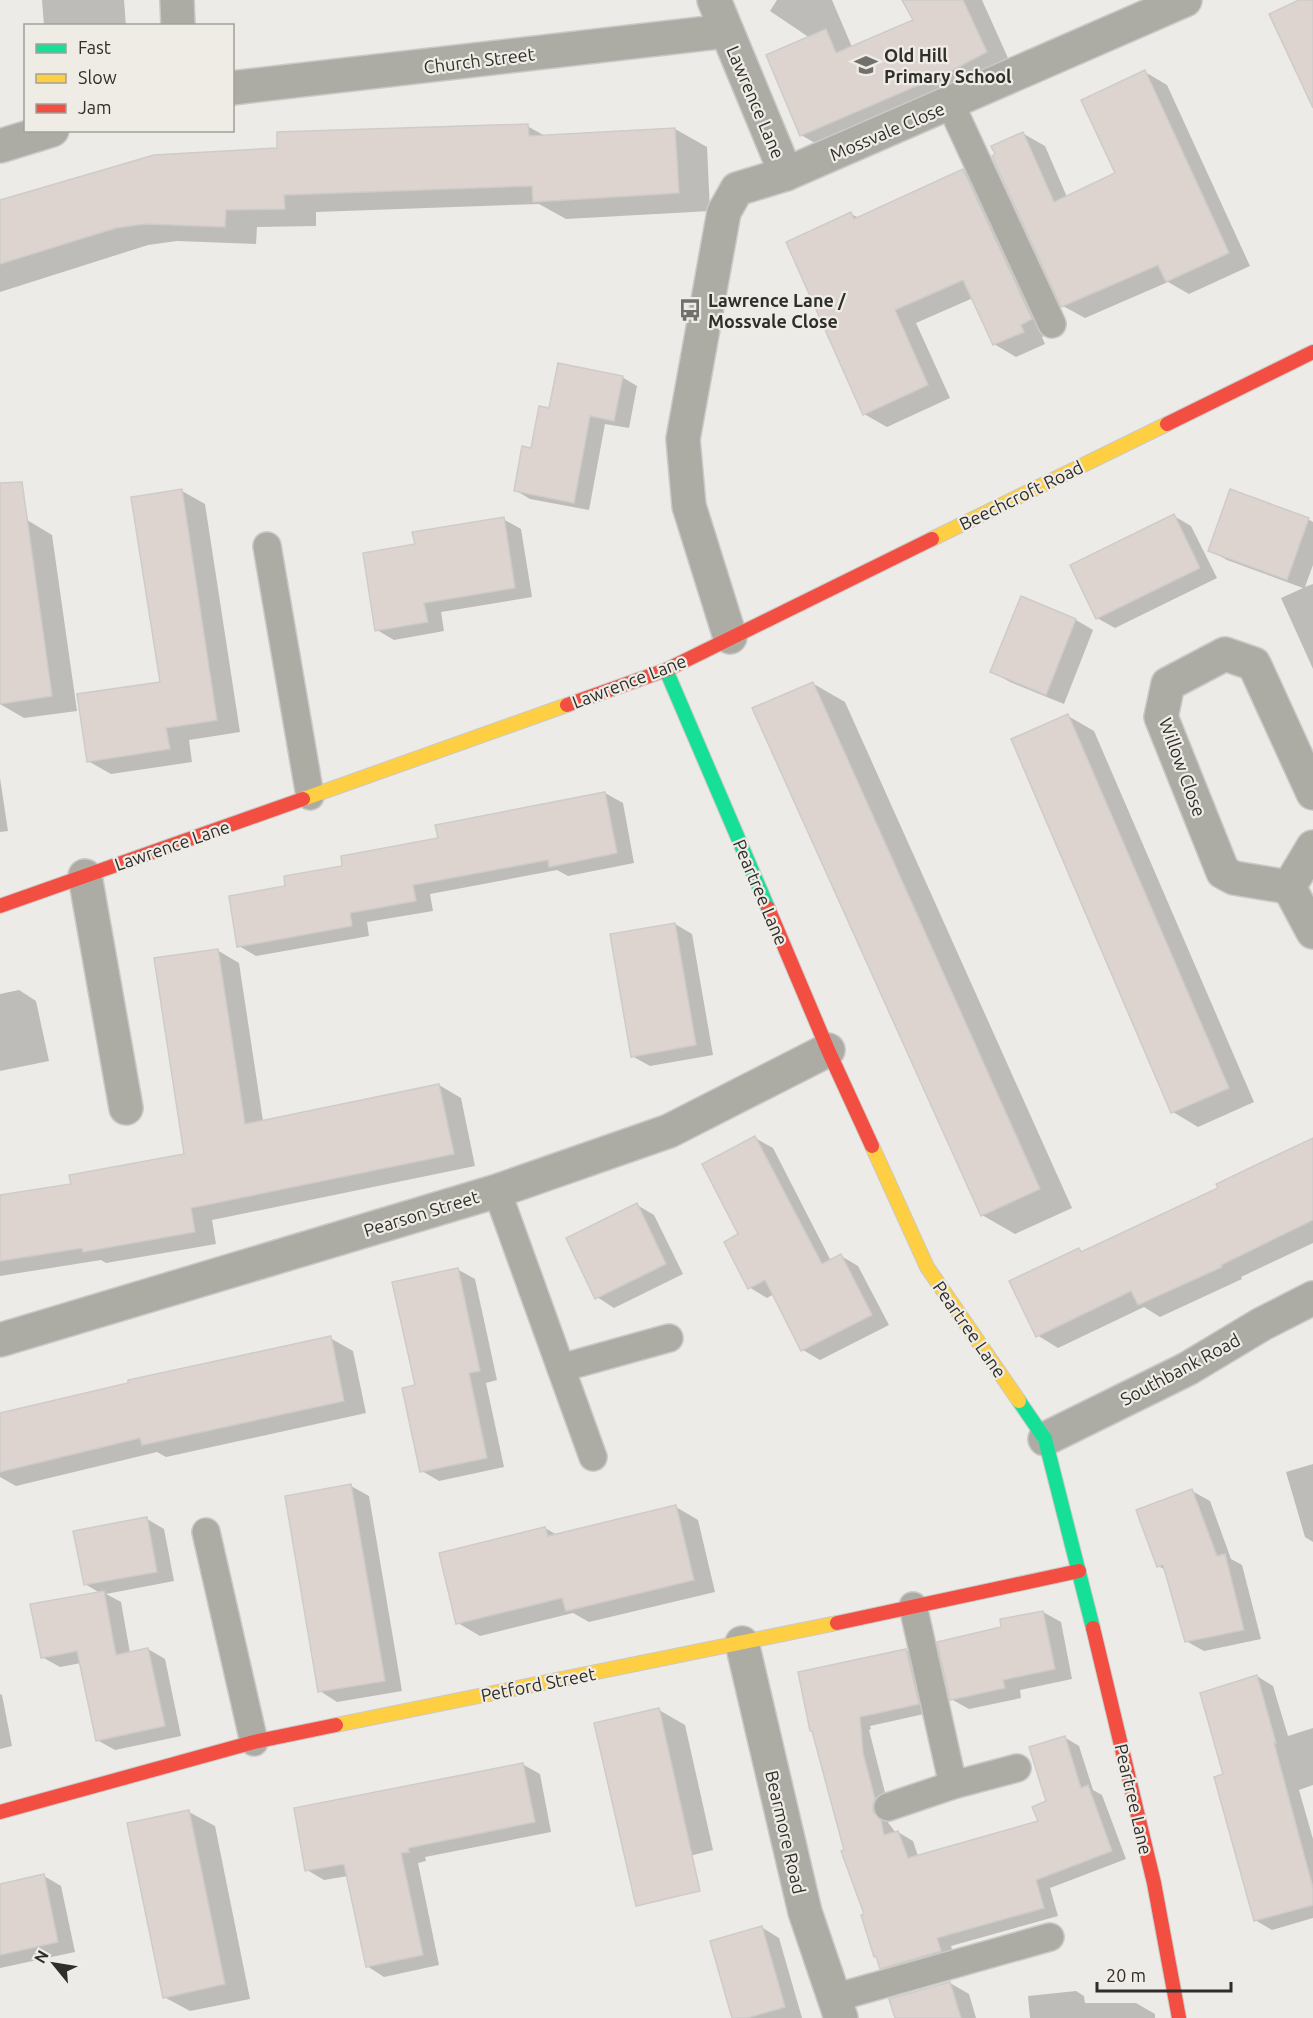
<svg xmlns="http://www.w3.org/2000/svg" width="1313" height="2018" font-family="Ubuntu,sans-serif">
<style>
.shadow{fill:#0003}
.building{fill:#ddd4d0;stroke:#cecbc9;stroke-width:1.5}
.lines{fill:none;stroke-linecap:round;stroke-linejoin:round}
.lane-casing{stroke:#cac9c7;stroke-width:30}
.street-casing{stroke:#cac9c7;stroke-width:36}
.fast-casing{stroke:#cac9c7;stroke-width:16}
.slow-casing{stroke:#cac9c7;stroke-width:16}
.jam-casing{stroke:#cac9c7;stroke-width:16}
.lane{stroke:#acaca5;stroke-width:27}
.street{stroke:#acaca5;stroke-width:33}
.fast{stroke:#16e098;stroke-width:14}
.slow{stroke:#ffcf43;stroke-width:14}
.jam{stroke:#f24e42;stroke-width:14}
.labels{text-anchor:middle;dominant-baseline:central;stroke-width:4.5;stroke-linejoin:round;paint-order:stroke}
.poi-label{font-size:18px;font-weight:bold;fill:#2f2e2b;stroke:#efece6;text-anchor:start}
.street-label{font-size:18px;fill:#2f2e2b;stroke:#efece6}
</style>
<rect width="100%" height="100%" fill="#edebe8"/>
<g class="shadow">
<polygon points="42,0 124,0 126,26 44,26"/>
<polygon points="777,0 832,0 852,47 915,20 904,0 982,0 1012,67 827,150 801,135 810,38 770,11"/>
<polygon points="1145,72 1167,85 1250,266 1189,294 1168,282 1085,318 1063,306 997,155 1022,133 1045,146 1067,197 1117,174"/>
<polygon points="527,126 547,137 675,129 707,147 710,211 566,219 539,204 316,212 316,226 257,227 256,244 177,241 148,245 0,292 0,201 278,149"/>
<polygon points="963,171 985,183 1054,332 1042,337 1045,344 1016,357 994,344 973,298 916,323 950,398 887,427 864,414 851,214 859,218"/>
<polygon points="622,377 637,386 629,428 605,424 589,510 530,499 515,490 550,410"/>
<polygon points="182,491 205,504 240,732 189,740 192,762 111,774 88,761 161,683"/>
<polygon points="1174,516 1191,526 1217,578 1115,628 1097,618"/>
<polygon points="503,519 521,529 532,597 441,612 444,631 394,640 377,630 417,546"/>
<polygon points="1308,519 1313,522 1313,565 1305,587 1313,584 1313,669 1281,598 1303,588 1227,560 1209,550"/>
<polygon points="27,520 52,535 77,711 24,718 0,704 0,524"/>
<polygon points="1022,598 1076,620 1093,630 1064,704 1010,682 992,672"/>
<polygon points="812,683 845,702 1072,1208 1015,1234 982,1215"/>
<polygon points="1068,716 1094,731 1254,1102 1198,1127 1173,1112"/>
<polygon points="0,778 8,831 0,832"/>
<polygon points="605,793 623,803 634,863 568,876 557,870 430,894 433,911 367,922 369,936 256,956 239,946 287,887 344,867"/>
<polygon points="675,924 692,934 713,1055 650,1066 632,1056"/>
<polygon points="217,950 239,963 263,1121 439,1085 461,1098 475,1166 212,1220 216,1244 106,1263 101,1260 0,1276 0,1197 72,1185 186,1156"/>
<polygon points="19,990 36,1001 49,1061 0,1071 0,994"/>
<polygon points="755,1138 773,1148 831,1261 841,1256 858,1266 889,1325 820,1360 803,1350 774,1294 767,1298 749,1287 740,1235"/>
<polygon points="1313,1140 1313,1243 1241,1277 1242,1279 1160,1317 1144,1307 1058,1348 1037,1335 1079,1250 1083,1252 1220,1189"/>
<polygon points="637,1205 654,1215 683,1274 614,1308 597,1297"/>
<polygon points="457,1269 475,1279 497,1380 486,1383 504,1467 439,1481 422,1471 417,1386"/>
<polygon points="330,1338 353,1351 366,1413 166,1457 157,1452 16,1486 0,1477 0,1414"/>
<polygon points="1313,1464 1313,1542 1305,1537 1286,1472"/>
<polygon points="351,1486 369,1496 402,1691 337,1702 320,1691"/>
<polygon points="1192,1491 1210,1501 1231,1559 1242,1565 1261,1639 1204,1651 1186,1641 1166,1570 1158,1566"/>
<polygon points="676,1507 698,1520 715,1592 589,1622 573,1613 480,1636 458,1623 545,1528 557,1535"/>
<polygon points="147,1519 164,1529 174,1581 106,1594 121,1602 130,1653 148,1649 165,1659 181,1736 115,1750 97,1740 81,1663 60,1667 42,1657 100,1593 85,1584"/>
<polygon points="1043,1612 1061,1622 1072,1679 1020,1690 1021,1698 969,1709 951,1699 1003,1628"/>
<polygon points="906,1650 921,1659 933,1712 870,1726 871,1729 869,1730 889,1808 887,1813 887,1821 896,1833 898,1832 913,1841 918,1856 1040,1822 1048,1802 1064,1737 1079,1746 1093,1790 1102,1795 1126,1859 1050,1888 1058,1916 951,1946 955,1959 896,1976 881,1968 879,1958 875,1956 866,1915 846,1851 814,1731"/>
<polygon points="1257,1676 1273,1686 1288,1736 1313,1728 1313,1785 1299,1790 1313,1839 1313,1918 1272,1930 1255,1920 1225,1775"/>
<polygon points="0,1694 2,1695 12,1746 0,1749"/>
<polygon points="659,1710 685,1725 713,1850 650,1866"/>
<polygon points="522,1764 540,1774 551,1832 425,1857 426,1861 418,1863 439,1965 384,1977 367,1966 348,1876 324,1880 307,1870"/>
<polygon points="189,1812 215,1826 250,1999 190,2011 164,1997"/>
<polygon points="44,1876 61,1886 75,1952 0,1968 0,1885"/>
<polygon points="761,1927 779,1938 802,2018 735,2018"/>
<polygon points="950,1983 969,1994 976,2018 897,2018"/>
<polygon points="1076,1991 1084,1996 1085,2003 1136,2003 1155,2014 1155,2018 1030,2018 1028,1996"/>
</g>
<g class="building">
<polygon points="902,0 963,0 987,52 949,72 800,136 766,55 826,29 836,53 913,20"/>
<polygon points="1299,0 1313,0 1313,108 1269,14"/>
<polygon points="1145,70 1229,253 1166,282 1158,265 1061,307 992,156 995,154 991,146 1023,132 1054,202 1115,173 1081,100"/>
<polygon points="528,124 529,136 675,128 679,193 533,202 532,186 284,195 285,209 226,210 225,227 145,224 116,228 0,264 0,200 154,155 277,148 277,132"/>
<polygon points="963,169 1032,319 1021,325 1024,332 993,345 963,280 895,310 928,385 863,415 786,242 851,212 854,219"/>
<polygon points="558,363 623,376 614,421 590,416 574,503 514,491 522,446 531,448 539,406 549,408"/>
<polygon points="22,482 52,696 0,704 0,483"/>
<polygon points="182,489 217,720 166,728 170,749 87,762 77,694 160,682 131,497"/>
<polygon points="1230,489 1309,518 1287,580 1208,551"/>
<polygon points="1174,514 1200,568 1096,619 1070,565"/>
<polygon points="504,517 515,588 424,603 428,622 375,631 363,553 415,544 412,532"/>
<polygon points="1021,596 1076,619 1046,695 990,672"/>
<polygon points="813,682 1040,1189 981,1216 752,708"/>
<polygon points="1068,714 1229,1088 1171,1113 1011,739"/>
<polygon points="605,792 617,853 549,867 548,860 413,885 416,901 350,913 352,926 237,947 229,896 285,886 284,876 342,866 341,856 438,838 435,825"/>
<polygon points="675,923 696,1045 631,1057 610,934"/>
<polygon points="218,949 245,1124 439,1084 454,1154 191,1208 195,1232 83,1252 82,1248 0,1261 0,1195 71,1184 69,1175 184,1154 154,958"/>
<polygon points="755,1136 822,1264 841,1254 872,1315 801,1351 765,1280 748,1289 724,1242 738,1234 702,1164"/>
<polygon points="1313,1138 1313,1220 1221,1265 1222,1267 1138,1305 1131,1291 1036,1337 1009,1281 1079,1248 1081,1252 1218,1188 1216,1184"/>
<polygon points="637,1203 666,1264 595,1299 566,1238"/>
<polygon points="458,1268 480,1371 469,1373 487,1458 420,1472 402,1388 415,1385 392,1282"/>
<polygon points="331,1336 344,1401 142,1445 140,1438 0,1472 0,1413 128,1383 128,1380"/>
<polygon points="351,1484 385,1681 318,1692 285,1496"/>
<polygon points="1192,1489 1217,1556 1225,1554 1244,1630 1185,1642 1163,1565 1157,1567 1136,1510"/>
<polygon points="676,1505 694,1580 566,1611 562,1598 456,1624 439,1553 545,1527 548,1536"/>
<polygon points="147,1517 157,1572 84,1585 73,1531"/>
<polygon points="104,1591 116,1655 148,1648 165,1726 96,1741 77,1651 41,1658 30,1604"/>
<polygon points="1043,1611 1055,1669 1003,1680 1005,1688 950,1700 937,1642 1001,1627 1000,1619"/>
<polygon points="906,1649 919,1704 860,1717 863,1753 875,1799 873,1804 873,1811 881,1820 884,1835 898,1831 908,1858 1038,1821 1032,1807 1046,1801 1029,1747 1065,1736 1081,1788 1088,1785 1112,1851 1036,1880 1044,1908 937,1938 941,1951 880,1969 876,1956 874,1957 861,1915 864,1914 841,1851 844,1850 812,1731 810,1731 798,1672"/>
<polygon points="1257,1675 1276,1743 1274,1743 1313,1888 1313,1905 1254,1921 1214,1777 1223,1774 1200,1693"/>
<polygon points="659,1708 700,1891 636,1906 594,1723"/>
<polygon points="523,1763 535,1822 408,1848 409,1852 401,1853 423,1955 366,1967 344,1864 305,1871 294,1808"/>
<polygon points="189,1810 225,1984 163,1998 127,1823"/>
<polygon points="44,1874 58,1942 0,1955 0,1884"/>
<polygon points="762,1926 785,2007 747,2018 732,2018 710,1941"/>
<polygon points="950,1982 961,2018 895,2018 889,1999"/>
</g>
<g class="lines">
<g class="lane-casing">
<g id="lane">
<polyline points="950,103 1052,324"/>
<polyline points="267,546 310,796"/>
<polyline points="497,1191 593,1457"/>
<polyline points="561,1368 669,1338"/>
<polyline points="206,1532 254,1742"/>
<polyline points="913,1606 953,1785"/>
<polyline points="888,1807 953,1785 1017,1768"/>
<polyline points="834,1998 1050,1937"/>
</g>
</g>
<g class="street-casing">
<g id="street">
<polyline points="177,0 178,26"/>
<polyline points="714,0 786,174 737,189 724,212 683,439 689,506 730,637"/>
<polyline points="232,88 726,31"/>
<polyline points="0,146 52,130"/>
<polyline points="786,174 1185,0"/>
<polyline points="85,876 126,1108"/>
<polyline points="1289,887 1234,878 1223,872 1161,717 1168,684 1225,654 1254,664 1313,793"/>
<polyline points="1289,887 1313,932"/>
<polyline points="1289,887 1313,847"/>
<polyline points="0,1340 497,1191 669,1131 828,1050"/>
<polyline points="1045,1439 1187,1369 1262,1324 1313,1298"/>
<polyline points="742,1643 805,1912 841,2018"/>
</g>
</g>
<g class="fast-casing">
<g id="fast">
<polyline points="666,670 768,908"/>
<polyline points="1019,1401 1045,1439 1093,1628"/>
</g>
</g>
<g class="slow-casing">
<g id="slow">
<polyline points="932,539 1167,424"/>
<polyline points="303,799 567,705"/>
<polyline points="872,1146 927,1267 1019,1401"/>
<polyline points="336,1725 837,1623"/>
</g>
</g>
<g class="jam-casing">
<g id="jam">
<polyline points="1167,424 1313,352"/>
<polyline points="567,705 666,670 932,539"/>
<polyline points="0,906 303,799"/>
<polyline points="768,908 828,1050 872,1146"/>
<polyline points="837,1623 1079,1571"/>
<polyline points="1093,1628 1154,1883 1179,2018"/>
<polyline points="0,1812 254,1742 336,1725"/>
</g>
</g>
<use href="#lane" class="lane"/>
<use href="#street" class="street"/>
<use href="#fast" class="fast"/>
<use href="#slow" class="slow"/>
<use href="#jam" class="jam"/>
</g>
<defs>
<g id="school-bare" transform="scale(1.8)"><path d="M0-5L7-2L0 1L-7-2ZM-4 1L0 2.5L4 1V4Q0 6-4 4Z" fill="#72706d" stroke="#efece6" stroke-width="2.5" paint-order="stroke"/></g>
<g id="bus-bare" transform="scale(1.8)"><path d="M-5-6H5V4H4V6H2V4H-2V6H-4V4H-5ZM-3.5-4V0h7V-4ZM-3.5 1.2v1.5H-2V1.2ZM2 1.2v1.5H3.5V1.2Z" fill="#72706d" stroke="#efece6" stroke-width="2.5" paint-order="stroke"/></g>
</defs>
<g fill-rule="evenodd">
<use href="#school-bare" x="866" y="65"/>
<use href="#bus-bare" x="690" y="310"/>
</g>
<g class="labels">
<g class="poi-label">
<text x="884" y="55">Old Hill<tspan x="884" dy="21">Primary School</tspan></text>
<text x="708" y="300">Lawrence Lane /<tspan x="708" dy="21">Mossvale Close</tspan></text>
</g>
<g class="street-label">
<text transform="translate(479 60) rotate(-7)">Church Street</text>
<text transform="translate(756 102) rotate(67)">Lawrence Lane</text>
<text transform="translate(887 131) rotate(-23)">Mossvale Close</text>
<text transform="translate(1021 495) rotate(-26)">Beechcroft Road</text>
<text transform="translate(629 681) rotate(-21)">Lawrence Lane</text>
<text transform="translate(1183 767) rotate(70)">Willow Close</text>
<text transform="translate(172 845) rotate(-19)">Lawrence Lane</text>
<text transform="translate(761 892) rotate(67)">Peartree Lane</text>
<text transform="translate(421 1213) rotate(-17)">Pearson Street</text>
<text transform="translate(970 1329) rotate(55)">Peartree Lane</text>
<text transform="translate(1180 1369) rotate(-28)">Southbank Road</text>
<text transform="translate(538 1684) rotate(-11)">Petford Street</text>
<text transform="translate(1134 1799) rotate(77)">Peartree Lane</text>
<text transform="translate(786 1832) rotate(77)">Bearmore Road</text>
</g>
</g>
<rect x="24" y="24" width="210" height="108" fill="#efece6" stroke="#a2a09b" stroke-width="1.5"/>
<rect x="36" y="44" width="30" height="9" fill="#16e098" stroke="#a2a09b" stroke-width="1.5"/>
<text x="78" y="54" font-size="18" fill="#2f2e2b">Fast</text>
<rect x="36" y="74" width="30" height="9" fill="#ffcf43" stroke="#a2a09b" stroke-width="1.5"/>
<text x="78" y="84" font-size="18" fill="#2f2e2b">Slow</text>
<rect x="36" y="104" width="30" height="9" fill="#f24e42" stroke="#a2a09b" stroke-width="1.5"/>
<text x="78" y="114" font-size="18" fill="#2f2e2b">Jam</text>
<g transform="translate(54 1964) rotate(300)" stroke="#efece6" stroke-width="4.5" paint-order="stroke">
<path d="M0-4.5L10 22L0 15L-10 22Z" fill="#2f2e2b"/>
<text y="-9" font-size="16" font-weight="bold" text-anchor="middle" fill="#2f2e2b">N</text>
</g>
<path d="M1097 1982v9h134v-9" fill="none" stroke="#2f2e2b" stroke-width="3"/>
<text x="1106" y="1982" font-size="18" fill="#2f2e2b" stroke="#efece6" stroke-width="4.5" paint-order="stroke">20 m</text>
</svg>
